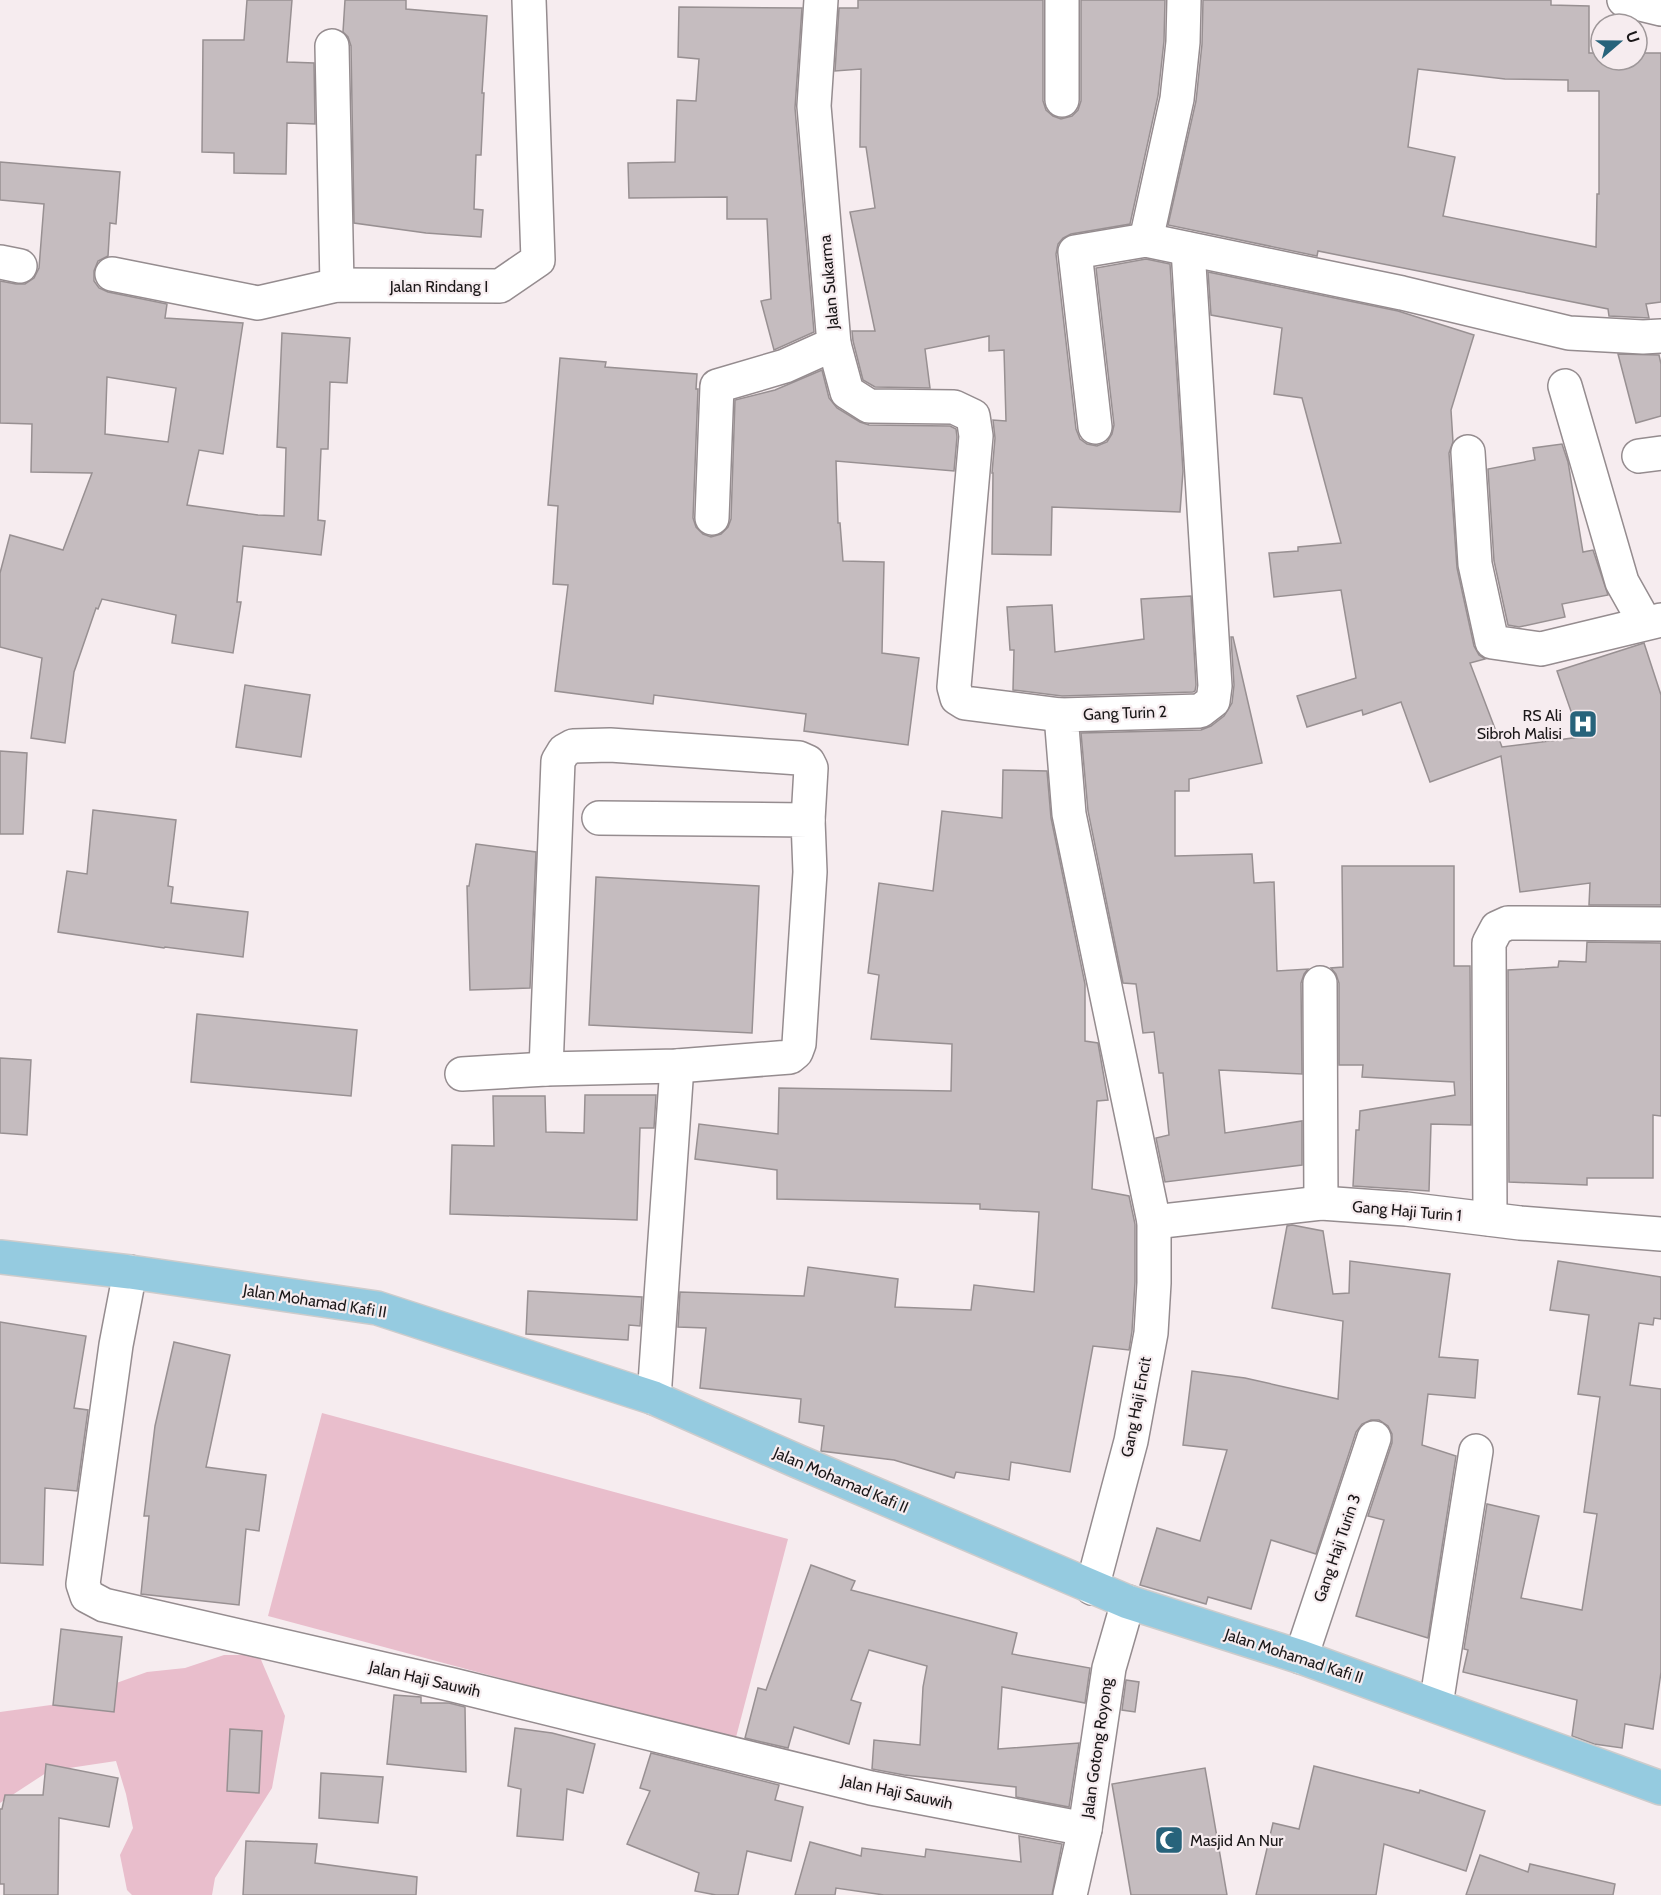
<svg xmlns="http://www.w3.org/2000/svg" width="1661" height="1895" font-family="Cabin,sans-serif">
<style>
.green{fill:#e9becc}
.building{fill:#c5bcbf;stroke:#989092;stroke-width:1.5;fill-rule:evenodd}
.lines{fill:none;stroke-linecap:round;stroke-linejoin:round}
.minor-casing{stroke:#958c8f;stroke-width:36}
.major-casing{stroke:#cdcccc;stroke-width:36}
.minor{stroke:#fff;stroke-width:33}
.major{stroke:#95cbe0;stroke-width:33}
.labels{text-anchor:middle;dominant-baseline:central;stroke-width:4.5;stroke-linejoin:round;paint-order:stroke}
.street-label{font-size:16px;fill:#1a1718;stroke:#f6ecef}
.poi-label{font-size:16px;fill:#1a1718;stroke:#f6ecef;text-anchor:end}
</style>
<rect width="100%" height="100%" fill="#f6ecef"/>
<g class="green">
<polygon points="322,1413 788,1539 735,1741 268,1616"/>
<polygon points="224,1655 259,1655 285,1716 272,1788 215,1878 212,1895 132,1895 127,1890 120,1855 133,1828 126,1794 116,1761 49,1771 0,1803 0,1712 58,1704 147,1672 185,1668"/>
</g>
<g class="building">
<polygon points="247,0 292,0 287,62 314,63 315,124 287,123 286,174 234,173 234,153 202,152 203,40 244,40"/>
<polygon points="345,0 406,0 406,9 487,16 482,93 484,93 481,155 476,155 474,209 483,210 481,237 426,233 354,223 351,46 348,37 343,32"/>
<polygon points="858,0 1043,0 1043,101 1046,110 1053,116 1061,119 1072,116 1078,110 1081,101 1081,0 1165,0 1164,41 1158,96 1130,224 1071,234 1063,238 1058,244 1056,254 1076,429 1080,439 1087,444 1097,446 1107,442 1112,434 1114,425 1096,268 1146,259 1170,264 1183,471 1180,512 1052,507 1051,555 992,554 993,473 992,473 995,438 993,420 1006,421 1004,350 989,351 989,336 925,349 930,388 875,387 863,380 853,341 852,331 875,331 850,212 875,208 866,147 860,147 861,69 835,71 839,8 858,8"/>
<path d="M1203 0H1551V5L1589 6V53H1601V60H1637V53H1661V302L1646 304 1649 318 1609 316 1608 309 1318 251 1317 256 1168 225 1196 101 1202 44ZM1418 69 1505 79 1568 80V91H1599V194H1597L1596 247 1443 216 1455 157 1408 147Z"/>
<polygon points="679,7 802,8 795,108 814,332 774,350 761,301 771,299 767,219 727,219 727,197 629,198 628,163 675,162 677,100 696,101 699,59 678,57"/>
<path d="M0 162 120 172 116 224 110 223 108 256 98 261 94 271V281L99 288 108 292 167 304 165 318 243 323 223 454 199 450 187 505 258 515 284 516 286 448 277 447 282 333 350 338 347 383 330 382 328 449H321L318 520 325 521 321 555 243 546 237 602H241L233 653 172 643 176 615 102 599 98 609 96 608 74 672 65 743 31 738 42 658 0 647V573L10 535 63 550 92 473 31 472 32 424 0 423V281L16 284H25L34 278 39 268 44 204 0 200ZM107 377 176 388 168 442 105 434Z"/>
<polygon points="1208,272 1398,311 1474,335 1451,410 1453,442 1449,453 1457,568 1474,646 1479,655 1485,659 1470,663 1502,747 1580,737 1557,671 1644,643 1661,695 1661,905 1589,905 1590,883 1520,892 1501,756 1430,782 1401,702 1363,715 1362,710 1307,727 1297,696 1356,678 1341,590 1274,597 1269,553 1298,551 1298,547 1341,543 1302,398 1274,394 1282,328 1211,315"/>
<polygon points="1618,354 1659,355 1661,364 1661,416 1636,423"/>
<polygon points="560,358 606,362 605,367 697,374 696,389 698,389 693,518 696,527 703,534 711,537 721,534 728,527 731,519 735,400 775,390 822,370 829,398 837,408 860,422 869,425 950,426 956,429 957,437 954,471 836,461 838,523 840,523 843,561 884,562 882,653 919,658 908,745 804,731 806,714 654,695 653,704 555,691 568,585 553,584 558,506 548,505"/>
<polygon points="1562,444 1568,462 1583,552 1593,550 1608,595 1562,604 1565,617 1519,627 1508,625 1494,561 1488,469 1535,460 1533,448"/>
<polygon points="1191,596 1196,685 1195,691 1193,692 1062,696 1013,690 1014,650 1010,650 1007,607 1052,605 1055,652 1144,639 1141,599"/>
<polygon points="1231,637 1233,637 1262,763 1189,779 1189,791 1175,791 1175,856 1252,854 1254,883 1274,882 1277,971 1308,969 1304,974 1301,983 1302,1074 1219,1070 1225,1133 1302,1121 1302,1165 1165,1182 1156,1138 1169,1135 1163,1073 1159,1073 1154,1032 1143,1033 1136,984 1123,983 1088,811 1081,733 1201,730 1211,726 1224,716 1232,703 1234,685"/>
<polygon points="245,685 310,695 301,757 236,747"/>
<polygon points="0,751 27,753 23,834 0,834"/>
<polygon points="1003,770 1047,771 1051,818 1085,984 1085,1041 1098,1043 1108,1100 1097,1101 1092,1189 1129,1196 1135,1224 1135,1282 1132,1331 1129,1350 1093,1346 1070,1472 1011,1462 1009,1480 956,1472 954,1478 894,1460 821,1451 824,1426 799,1422 801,1399 700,1388 706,1328 678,1327 680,1292 804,1296 808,1267 898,1279 895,1307 971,1310 974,1285 1034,1292 1039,1212 980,1209 980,1204 777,1199 777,1170 695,1159 699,1124 778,1134 779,1088 951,1091 952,1044 871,1039 879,975 868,973 879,883 933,891 942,811 1002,818"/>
<polygon points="93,810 176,820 168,886 173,887 171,903 248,912 243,957 165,947 164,948 58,932 67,871 87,874"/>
<polygon points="476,844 536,852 530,988 470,990 467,886 469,886"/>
<polygon points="1342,866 1454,866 1454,966 1470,966 1471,1125 1431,1124 1429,1191 1353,1186 1356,1130 1359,1130 1360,1111 1455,1095 1454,1082 1362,1077 1363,1065 1339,1065 1339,983 1336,974 1331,968 1343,967"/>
<polygon points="596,877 759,886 752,1033 589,1025"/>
<polygon points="1587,942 1661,943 1661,1116 1653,1115 1653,1178 1587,1178 1587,1185 1509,1182 1508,970 1558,967 1559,961 1586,962"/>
<polygon points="197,1014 357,1030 351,1096 191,1082"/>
<polygon points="0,1058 31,1060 27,1135 0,1133"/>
<polygon points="585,1095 656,1095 654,1128 640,1128 637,1220 450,1214 452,1145 494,1146 493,1096 545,1096 546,1132 584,1133"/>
<polygon points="1292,1225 1323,1231 1333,1294 1349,1293 1350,1261 1450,1274 1439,1357 1478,1360 1475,1398 1428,1394 1422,1445 1456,1456 1428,1638 1356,1616 1384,1520 1368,1516 1392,1443 1392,1434 1388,1426 1379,1420 1371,1420 1362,1424 1356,1432 1316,1554 1271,1540 1251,1609 1208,1597 1206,1604 1140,1585 1157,1528 1200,1541 1227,1450 1183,1445 1192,1371 1245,1378 1338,1399 1343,1321 1272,1308 1287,1226"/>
<polygon points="1558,1261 1661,1277 1661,1319 1654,1318 1653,1325 1639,1323 1630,1385 1661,1389 1661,1672 1653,1729 1625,1724 1622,1748 1594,1744 1572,1736 1577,1700 1463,1672 1468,1650 1464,1649 1487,1504 1539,1516 1521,1598 1582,1610 1597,1514 1584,1512 1600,1397 1578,1394 1589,1315 1550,1310"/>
<polygon points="528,1291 642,1297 640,1326 629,1325 628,1340 526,1334"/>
<polygon points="0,1322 86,1336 74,1408 88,1410 77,1491 45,1488 43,1565 0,1563"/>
<polygon points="174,1342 230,1355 206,1467 266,1475 259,1531 246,1529 239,1605 141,1594 149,1516 144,1516 155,1426"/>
<polygon points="811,1565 855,1581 851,1590 1017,1633 1012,1654 1090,1668 1085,1703 1002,1687 998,1749 1079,1743 1069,1807 1016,1797 1016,1787 904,1775 872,1769 874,1740 920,1745 923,1687 927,1666 869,1650 851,1700 861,1703 849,1744 794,1727 788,1748 745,1738 758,1688 766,1690"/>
<polygon points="61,1629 122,1637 114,1712 53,1705"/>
<polygon points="1126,1680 1139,1682 1135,1712 1122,1710"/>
<polygon points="394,1695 421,1697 421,1703 449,1703 465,1707 466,1772 387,1764"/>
<polygon points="515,1728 552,1733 595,1744 583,1793 567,1789 563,1840 517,1836 521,1789 508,1786"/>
<polygon points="230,1729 262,1731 259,1793 227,1791"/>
<polygon points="651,1753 779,1785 775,1800 803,1807 791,1861 747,1851 738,1895 716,1895 695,1891 699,1873 627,1844 650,1791 640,1788"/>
<polygon points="46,1764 118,1778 109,1827 59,1818 58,1895 4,1895 4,1884 0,1884 0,1809 2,1809 5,1795 43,1795"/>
<polygon points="1314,1766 1419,1793 1420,1790 1485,1811 1466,1871 1384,1844 1376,1895 1256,1895 1273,1823 1299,1829"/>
<polygon points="1205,1768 1227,1895 1131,1895 1112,1784"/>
<polygon points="321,1773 383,1777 378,1823 319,1818"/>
<polygon points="1019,1836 1062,1844 1052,1895 884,1895 836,1888 835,1895 795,1895 810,1842 861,1856 862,1848 925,1857 926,1849 1021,1862"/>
<polygon points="246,1841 317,1844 315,1863 417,1877 416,1895 243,1895"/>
<polygon points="1480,1855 1528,1872 1530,1864 1615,1884 1613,1895 1466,1895"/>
</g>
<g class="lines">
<g class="minor-casing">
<g id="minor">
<polyline points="1062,0 1062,100"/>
<polyline points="1624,0 1661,9"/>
<polyline points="332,46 337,285"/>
<polyline points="1146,240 1177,99 1183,42 1184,0"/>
<polyline points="0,262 20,266"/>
<polyline points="112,274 258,303 337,285 500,286 538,260 529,0"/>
<polyline points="834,344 847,392 869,406 954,407 973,416 976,436 954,687 957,698 965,703 1061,715"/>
<polyline points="1565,386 1622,582 1645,623"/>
<polyline points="1095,427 1075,252 1146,240 1402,293 1569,333 1643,337 1661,336"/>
<polyline points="1468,452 1475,564 1492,642 1541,649 1661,620"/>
<polyline points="1639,456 1661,453"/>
<polyline points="712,518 717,386 785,366 834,344 814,106 821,0"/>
<polyline points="1320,983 1321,1203"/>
<polyline points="546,1069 558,761 564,751 573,746 610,745 799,758 808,762 811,768 808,820"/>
<polyline points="462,1074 546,1069 677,1066 790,1057 796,1052 799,1044 810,872 808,820 599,818"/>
<polyline points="1490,1219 1489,943 1497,928 1508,923 1661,924"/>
<polyline points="1154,1222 1321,1203 1406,1209 1520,1223 1661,1234"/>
<polyline points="130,1272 116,1345 83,1584 87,1596 104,1605 453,1685 871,1788 1085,1829"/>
<polyline points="654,1398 677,1066"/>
<polyline points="1092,1588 1131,1441 1151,1333 1154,1283 1154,1222 1069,814 1061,715 1200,711 1213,701 1215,686 1188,249"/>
<polyline points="1301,1657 1374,1438"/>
<polyline points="1436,1705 1476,1451"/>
<polyline points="1070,1895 1085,1829 1109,1668 1128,1602"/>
</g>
</g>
<g class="major-casing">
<polyline id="major" points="0,1257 130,1272 377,1308 654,1398 797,1461 1128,1602 1301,1657 1661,1788"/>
</g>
<use href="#minor" class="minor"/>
<use href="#major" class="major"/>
</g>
<defs>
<g id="hospital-square" transform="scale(1.5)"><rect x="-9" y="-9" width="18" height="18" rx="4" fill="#27637b" stroke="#f6ecef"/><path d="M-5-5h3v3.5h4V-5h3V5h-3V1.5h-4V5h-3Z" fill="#fff"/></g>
<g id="mosque-square" transform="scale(1.5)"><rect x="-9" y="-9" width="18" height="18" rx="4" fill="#27637b" stroke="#f6ecef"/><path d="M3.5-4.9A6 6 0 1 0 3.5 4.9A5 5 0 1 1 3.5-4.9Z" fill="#fff"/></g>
</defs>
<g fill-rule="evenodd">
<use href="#hospital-square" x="1583" y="724"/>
<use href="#mosque-square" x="1169" y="1840"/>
</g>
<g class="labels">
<g class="street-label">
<text transform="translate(829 282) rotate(-95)">Jalan Sukarma</text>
<text x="439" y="286">Jalan Rindang I</text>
<text transform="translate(1125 713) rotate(-2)">Gang Turin 2</text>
<text transform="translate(1407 1211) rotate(5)">Gang Haji Turin 1</text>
<text transform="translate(315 1301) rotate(9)">Jalan Mohamad Kafi II</text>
<text transform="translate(1136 1407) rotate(-79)">Gang Haji Encit</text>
<text transform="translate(841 1480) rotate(23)">Jalan Mohamad Kafi II</text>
<text transform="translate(1337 1548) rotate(-71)">Gang Haji Turin 3</text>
<text transform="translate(1294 1656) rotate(18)">Jalan Mohamad Kafi II</text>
<text transform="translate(425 1679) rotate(13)">Jalan Haji Sauwih</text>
<text transform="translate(1097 1748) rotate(-82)">Jalan Gotong Royong</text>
<text transform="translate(897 1792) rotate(12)">Jalan Haji Sauwih</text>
</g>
<g class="poi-label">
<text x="1562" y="715">RS Ali<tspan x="1562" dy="18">Sibroh Malisi</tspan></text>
<text x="1190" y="1840" text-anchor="start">Masjid An Nur</text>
</g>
</g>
<g transform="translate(1619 42) rotate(70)"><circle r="28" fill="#f6ecef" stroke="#9e9799" stroke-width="1.5"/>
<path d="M0-4.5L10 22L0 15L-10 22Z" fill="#27637b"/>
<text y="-9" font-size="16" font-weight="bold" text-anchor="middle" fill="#1a1718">U</text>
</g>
</svg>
